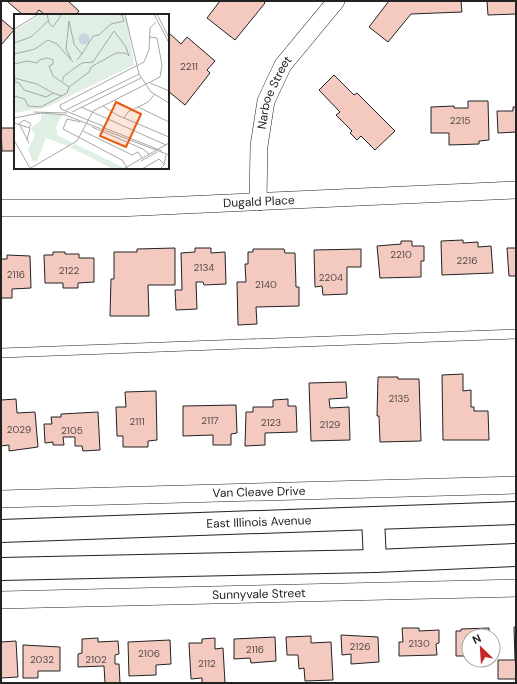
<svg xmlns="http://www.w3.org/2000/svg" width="517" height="684" font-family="'DM Sans',sans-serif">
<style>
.building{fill:#f3c9c0;stroke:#222}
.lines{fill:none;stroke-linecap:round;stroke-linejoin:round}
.lane-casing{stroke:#222;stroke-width:10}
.street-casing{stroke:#222;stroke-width:18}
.secondary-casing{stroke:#222;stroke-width:24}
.lane{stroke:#fff;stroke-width:9}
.street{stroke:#fff;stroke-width:17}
.secondary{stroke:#fff;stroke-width:22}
.labels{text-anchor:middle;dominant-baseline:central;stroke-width:3;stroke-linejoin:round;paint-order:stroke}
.number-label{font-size:10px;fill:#564c4a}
.street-label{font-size:12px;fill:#222;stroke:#fff}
.inset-road{fill:none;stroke:#a7a7a7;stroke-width:1}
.view{fill:#e8590c;fill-opacity:0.15;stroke:#e8590c;stroke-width:2}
.inset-edge{fill:none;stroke:#222;stroke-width:2}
</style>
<rect width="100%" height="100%" fill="#fff"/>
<g class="building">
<polygon points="7,1 68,1 79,11 76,15 45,15 39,10 35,15 23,15"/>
<polygon points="220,1 263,1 265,3 235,40 207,18"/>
<polygon points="389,1 461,1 462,12 411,14 388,42 369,27"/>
<polygon points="487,1 516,1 516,14 488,15"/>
<polygon points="1,19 14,30 1,45"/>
<polygon points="168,32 181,44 187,37 215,61 207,70 210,73 185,105 168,91"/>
<polygon points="334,75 354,95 357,93 395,131 375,150 361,136 357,140 350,133 352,131 336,115 340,112 319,90"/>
<polygon points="468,101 488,101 489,140 479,141 479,144 449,145 449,133 431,133 431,107 454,106 454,108 468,108"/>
<polygon points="513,107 516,107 516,132 498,133 497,111 513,111"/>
<polygon points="1,128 15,128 15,151 2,151"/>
<polygon points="463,240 463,243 478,242 478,247 491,246 493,273 442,275 441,241"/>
<polygon points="401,241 412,241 412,246 424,246 424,261 421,261 421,277 380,278 377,246 401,244"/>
<polygon points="175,248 175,285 148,285 149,316 110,316 111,279 114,279 114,252 137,252 137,249"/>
<polygon points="195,248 211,248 211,253 225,252 226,284 204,285 203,282 196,282 197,309 176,310 175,290 182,290 181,253 195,252"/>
<polygon points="507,248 516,248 516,276 509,276"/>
<polygon points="253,249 284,249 285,253 295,253 296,287 299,287 299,306 256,307 257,324 238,325 237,282 246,282 245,264 248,264 248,252 253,252"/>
<polygon points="361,249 361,267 347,267 347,294 323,295 322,286 315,287 314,250"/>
<polygon points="53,252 65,252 65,254 79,254 79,258 94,258 94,282 78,283 78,288 63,288 63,283 45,283 44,255 53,255"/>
<polygon points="7,255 30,256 31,288 12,289 12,298 1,298 1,259 7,259"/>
<polygon points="463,374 463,391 471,390 471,407 474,407 474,411 488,411 489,440 443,440 442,375"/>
<polygon points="378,377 398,377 398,379 419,379 421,441 380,442 379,416 377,416"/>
<polygon points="346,382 347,398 329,399 330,408 349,407 350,440 311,441 309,383"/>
<polygon points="156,391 157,440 148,441 148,447 123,447 123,436 117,436 116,407 126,407 125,392"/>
<polygon points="16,399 17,413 35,412 38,447 9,451 9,445 1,446 1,400"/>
<polygon points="288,399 288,406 296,406 297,432 265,433 265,445 245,446 246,412 253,412 253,407 273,407 273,400"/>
<polygon points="236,405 237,433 231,434 231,445 213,445 213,435 183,436 183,406"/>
<polygon points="98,412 100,450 83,451 82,446 75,446 75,437 63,437 64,445 53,445 53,442 45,443 44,424 52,424 51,417 61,417 61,414"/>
<polygon points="514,627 516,627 516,679 498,679 498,660 515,660"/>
<polygon points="402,628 419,628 419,631 439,630 439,643 436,644 437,655 399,656 399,642 403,642"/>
<polygon points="489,628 489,636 469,636 469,656 456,656 456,631 461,631 461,629"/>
<polygon points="341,635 378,637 379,662 351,664 351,654 342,655"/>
<polygon points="311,636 311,643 331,642 333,680 305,681 304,668 299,669 298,655 287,655 286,637"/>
<polygon points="275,637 276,661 251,663 250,658 234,659 234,639"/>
<polygon points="98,638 98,642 118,641 119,654 115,655 115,664 119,664 120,683 105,683 104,666 78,667 78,654 82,653 82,639"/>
<polygon points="215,638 215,649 223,648 225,683 202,683 202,678 191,679 189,643 202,643 202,639"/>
<polygon points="170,640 171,664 156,665 156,675 129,676 128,642"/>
<polygon points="16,641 18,677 1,678 1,642"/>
<polygon points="23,645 60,647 60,671 38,671 38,678 23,678"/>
</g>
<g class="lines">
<g class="lane-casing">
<polyline id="lane" points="1,353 516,334"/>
</g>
<g class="street-casing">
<g id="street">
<path id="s1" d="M258 202 259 146 266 101 283 65 336 1"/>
<path id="s2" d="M1 208H118L516 190"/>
<path id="s3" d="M1 499 516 485"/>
<path id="s4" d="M1 600 516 588"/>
</g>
</g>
<g class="secondary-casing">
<g id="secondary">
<polyline points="373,518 375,561"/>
<path id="s5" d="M1 531 516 513"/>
<polyline points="1,569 375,561 516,555"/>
</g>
</g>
<use href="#lane" class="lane"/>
<use href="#street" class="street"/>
<use href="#secondary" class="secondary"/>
</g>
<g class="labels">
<g class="number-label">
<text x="189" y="66">2211</text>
<text x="460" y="120">2215</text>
<text x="401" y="254">2210</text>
<text x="467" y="260">2216</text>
<text x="204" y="267">2134</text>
<text x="69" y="270">2122</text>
<text x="16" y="274">2116</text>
<text x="331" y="277">2204</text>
<text x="266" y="284">2140</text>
<text x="399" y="398">2135</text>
<text x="210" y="420">2117</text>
<text x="137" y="421">2111</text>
<text x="271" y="422">2123</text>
<text x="330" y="424">2129</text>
<text x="19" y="429">2029</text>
<text x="72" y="430">2105</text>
<text x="419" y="643">2130</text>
<text x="360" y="646">2126</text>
<text x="255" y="649">2116</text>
<text x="149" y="653">2106</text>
<text x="42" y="659">2032</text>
<text x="96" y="659">2102</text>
<text x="207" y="663">2112</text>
</g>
<g class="street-label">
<text stroke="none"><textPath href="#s1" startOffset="112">Narboe Street</textPath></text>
<text stroke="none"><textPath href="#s2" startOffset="258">Dugald Place</textPath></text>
<text stroke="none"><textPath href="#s3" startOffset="258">Van Cleave Drive</textPath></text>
<text stroke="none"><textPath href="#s5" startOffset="258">East Illinois Avenue</textPath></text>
<text stroke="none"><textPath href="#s4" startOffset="258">Sunnyvale Street</textPath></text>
</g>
</g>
<g transform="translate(14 14)">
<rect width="155" height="155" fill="#fff"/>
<path d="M28 0H110L113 6 120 51 33 93 0 99V16ZM27 100 48 101 42 113 43 121 59 129 54 132 32 124 23 147 19 148 14 135 21 121 17 114 27 106ZM61 130 108 153 109 154 99 155 56 133Z" fill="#e0efe3"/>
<path d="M64.5 25a5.5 5.5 0 1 1 11 0a5.5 5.5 0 1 1-11 0Z" fill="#c7d3dd"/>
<path class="inset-road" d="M33 0 35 9 39 13 48 0M111 0 125 60 137 78 155 89M140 0 155 29M143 0 155 24M0 15 25 0M0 29 17 23 34 7M0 40 21 35 34 26 43 30 59 48M68 40 79 22 85 21 97 10 110 7 108 1 98 0M57 45 52 35 55 7 60 30 68 40 63 46M0 50 13 47 23 49 25 46 33 44 39 46V50L35 52 39 62 55 73 75 58 77 53 102 39H112L115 42 112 33 100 17 79 48 68 49 58 56 49 63V67M0 64 23 70 39 79M0 67 5 69 10 76 32 83 39 79 48 82M136 69 155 77M0 82 11 85 14 92 27 93 53 79 55 73M89 92 103 101 155 123M67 93 152 131M124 93 155 108M52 96 125 60M19 98 53 99M58 98 127 64M0 104 27 99 51 101 155 141M110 104 114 98 134 88 141 80M66 108 53 105 49 115 108 146 114 155M0 109 16 114 13 126M5 109 15 129M6 109 10 106 17 110 15 114M78 113 129 135 135 140M88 113 148 137M91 113 47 95 46 91 130 48 135 36 136 14 142 8M69 117 118 141 124 138 128 144M0 126 16 154M127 147 143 138M15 155 63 127 79 97 146 63 148 51 143 24 136 23M109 155 155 129M128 155 145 145 150 150M146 155 150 151 152 141"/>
<path class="view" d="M102 88 127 100 112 133 86 122Z"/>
<rect width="155" height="155" class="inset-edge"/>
</g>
<rect width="517" height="684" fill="none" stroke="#222222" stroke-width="4"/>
<g transform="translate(481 648) rotate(335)"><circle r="19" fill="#ffffff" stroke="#a7a7a7"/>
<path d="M0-3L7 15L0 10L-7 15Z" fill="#c62828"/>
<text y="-6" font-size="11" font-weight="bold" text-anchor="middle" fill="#222222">N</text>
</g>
</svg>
